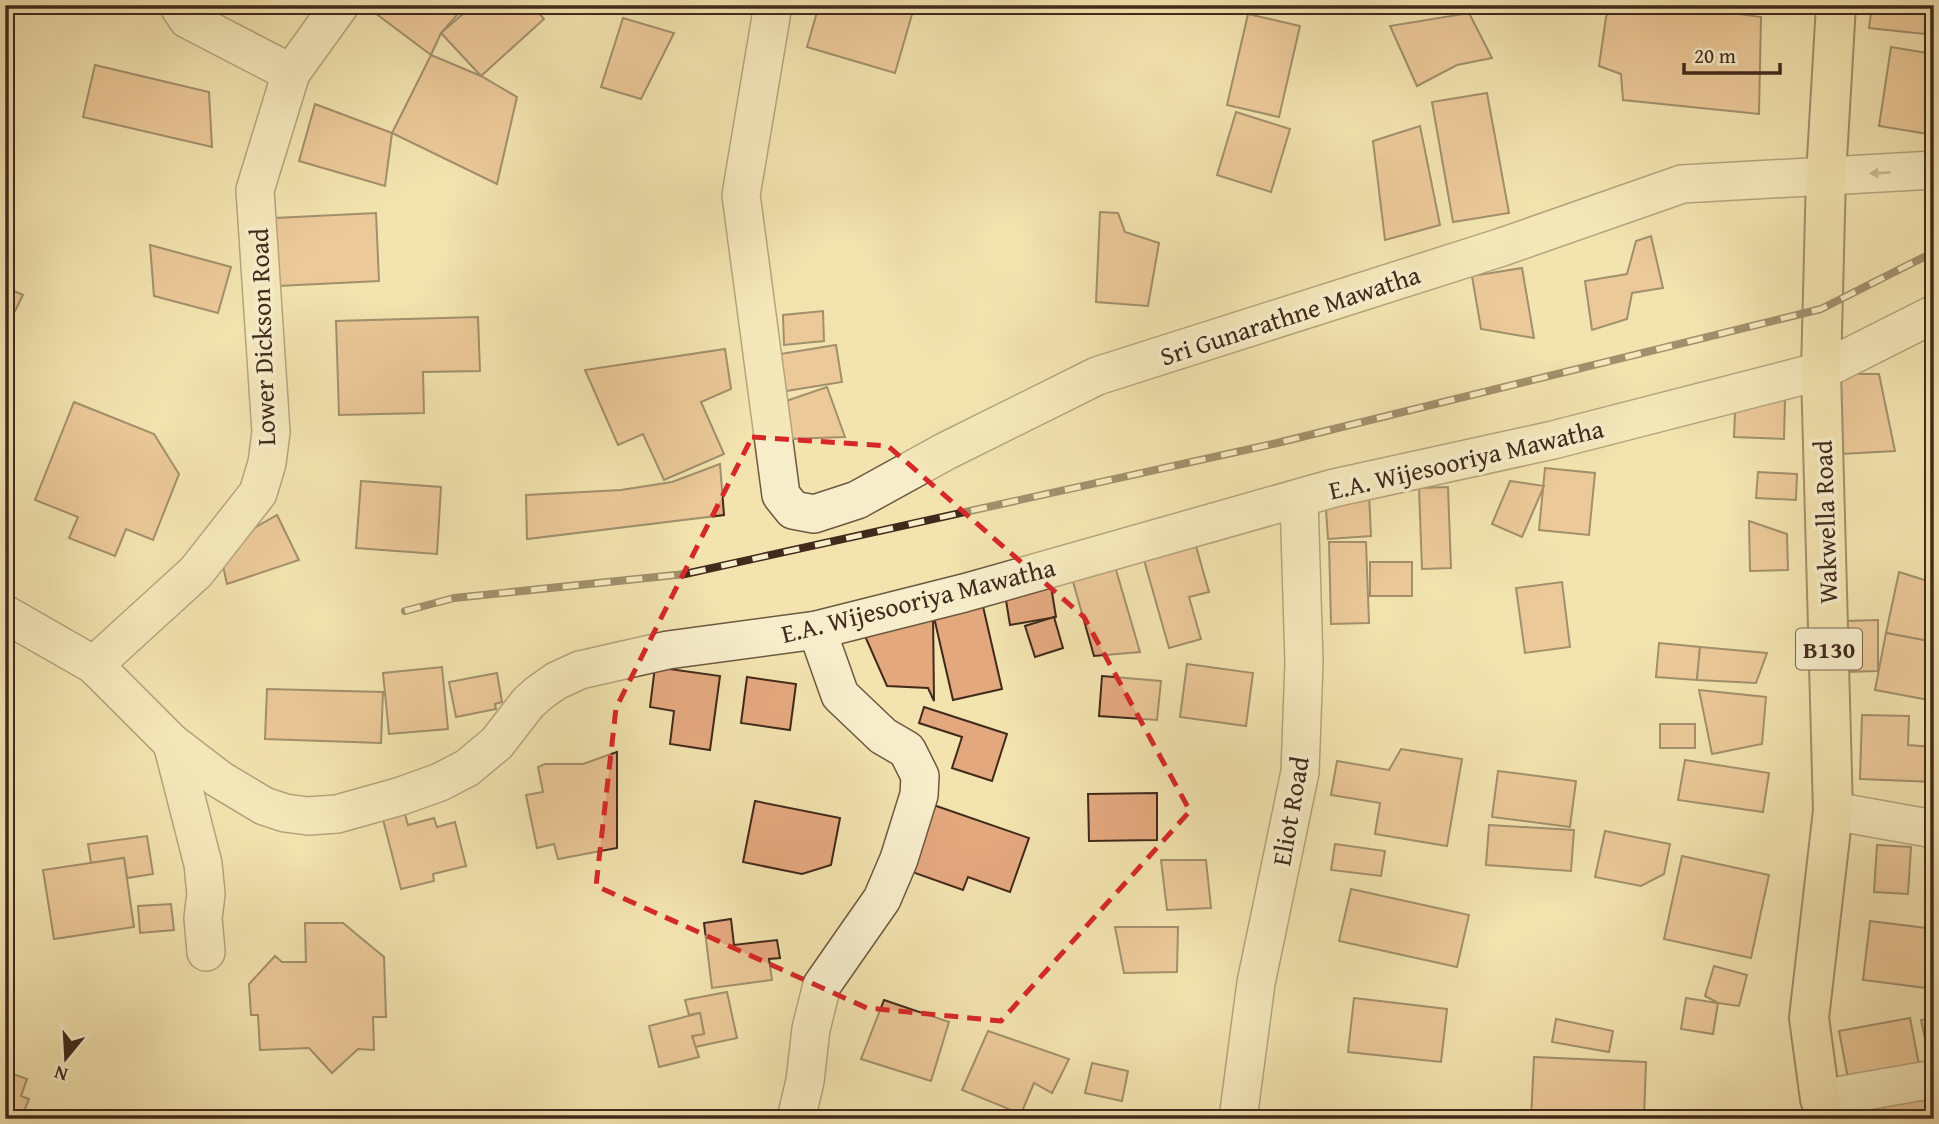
<svg xmlns="http://www.w3.org/2000/svg" width="1939" height="1124" font-family="'Gentium Book Plus',serif">
<style>
.building{fill:#e4a87f;stroke:#412a1b;stroke-width:2}
.lines{fill:none;stroke-linecap:round;stroke-linejoin:round}
.minor-casing{stroke:#6d5840;stroke-width:40}
.major-casing{stroke:#412a1b;stroke-width:42}
.minor{stroke:#f7edcb;stroke-width:37}
.major{stroke:#f2e3af;stroke-width:38}
.rail-casing{stroke:#412a1b;stroke-width:8}
.rail{stroke:#f7edcb;stroke-width:5;stroke-dasharray:16;stroke-linecap:butt}
.oneway{fill:#9c8c73}
.marked{fill:none;stroke:#d62828;stroke-width:5;stroke-dasharray:14 9;stroke-linejoin:round}
.labels{text-anchor:middle;dominant-baseline:central;stroke-width:7;stroke-linejoin:round;paint-order:stroke}
.shield{fill:#f7edcb;stroke:#786450;stroke-width:2}
.shield-label{font-size:24px;font-weight:bold;fill:#412a1b}
.street-label{font-size:26px;fill:#412a1b;stroke:#f7edcb}
</style>
<rect width="100%" height="100%" fill="#f2e3af"/>
<filter id="stains"><feTurbulence type="fractalNoise" baseFrequency=".00286" numOctaves="4"/><feColorMatrix values="0 0 0 0 .2 0 0 0 0 .09 0 0 0 0 .02 0 0 0 .5 -.17"/></filter>
<radialGradient id="worn" r=".72"><stop offset=".6" stop-color="#630" stop-opacity="0"/><stop offset="1" stop-color="#630" stop-opacity=".3"/></radialGradient>
<g class="building">
<polygon points="368,5 466,5 441,33 431,55 367,7"/>
<polygon points="473,5 532,5 544,19 481,76 441,33"/>
<polygon points="819,5 893,5 913,11 895,73 807,47"/>
<polygon points="1615,5 1677,5 1761,17 1759,114 1623,100 1621,74 1599,66 1606,17"/>
<polygon points="1872,5 1934,5 1934,35 1869,28"/>
<polygon points="1469,13 1492,58 1457,65 1417,86 1390,26"/>
<polygon points="1248,14 1300,26 1279,117 1227,105"/>
<polygon points="623,18 674,33 641,99 601,87"/>
<polygon points="1891,47 1934,54 1934,135 1879,126"/>
<polygon points="431,55 481,76 517,97 497,184 392,133"/>
<polygon points="95,65 209,92 212,147 83,117"/>
<polygon points="1487,93 1509,213 1453,222 1432,102"/>
<polygon points="315,104 392,133 385,186 299,161"/>
<polygon points="1236,112 1290,129 1271,192 1217,175"/>
<polygon points="1420,126 1440,225 1385,240 1373,141"/>
<polygon points="1100,212 1118,213 1125,232 1159,243 1148,306 1096,302"/>
<polygon points="376,213 379,281 278,286 275,218"/>
<polygon points="1651,236 1663,288 1632,293 1627,319 1592,330 1585,281 1627,274 1636,241"/>
<polygon points="150,245 231,267 218,313 154,296"/>
<polygon points="1522,268 1534,338 1481,329 1472,276"/>
<polygon points="5,287 23,295 5,331"/>
<polygon points="823,311 824,341 784,345 783,315"/>
<polygon points="478,317 480,371 423,372 424,413 339,415 336,321"/>
<polygon points="836,345 842,382 780,392 774,355"/>
<polygon points="725,349 731,389 701,402 724,454 664,480 643,434 618,445 585,370"/>
<polygon points="1838,374 1879,374 1895,451 1841,454"/>
<polygon points="827,387 845,437 788,439 786,401"/>
<polygon points="1785,399 1784,439 1734,437 1735,411"/>
<polygon points="74,402 154,434 179,474 153,540 126,529 115,556 69,538 78,517 35,500"/>
<polygon points="720,464 724,515 527,539 526,495 621,490 672,482"/>
<polygon points="1545,468 1595,473 1589,535 1539,530"/>
<polygon points="1758,472 1797,474 1796,500 1756,498"/>
<polygon points="361,481 441,487 437,554 356,548"/>
<polygon points="1510,481 1544,486 1522,537 1492,524"/>
<polygon points="1448,487 1451,568 1422,569 1419,488"/>
<polygon points="1369,493 1371,536 1328,539 1325,495"/>
<polygon points="277,515 299,560 227,584 219,548"/>
<polygon points="1749,521 1787,534 1788,570 1750,571"/>
<polygon points="1194,539 1209,592 1189,597 1201,639 1169,648 1142,553"/>
<polygon points="1329,542 1366,542 1369,623 1331,624"/>
<rect x="1370" y="562" width="42" height="34"/>
<polygon points="1114,563 1140,652 1094,656 1070,571"/>
<polygon points="1899,572 1934,583 1934,642 1886,633"/>
<polygon points="1050,580 1056,617 1010,625 1004,588"/>
<polygon points="1562,582 1570,647 1525,653 1516,588"/>
<polygon points="982,602 1002,689 953,700 933,613"/>
<polygon points="933,613 934,701 928,688 887,686 861,627"/>
<polygon points="1054,617 1063,648 1035,657 1025,626"/>
<polygon points="1878,620 1878,671 1846,672 1845,621"/>
<polygon points="1886,633 1934,642 1934,701 1875,690"/>
<polygon points="1659,643 1700,647 1697,680 1656,677"/>
<polygon points="1700,647 1767,653 1756,683 1697,680"/>
<polygon points="1187,664 1253,673 1246,726 1180,717"/>
<polygon points="442,667 448,729 389,734 383,673"/>
<polygon points="655,667 720,676 710,750 670,744 674,711 650,707"/>
<polygon points="497,673 502,702 495,704 496,709 456,717 449,682"/>
<polygon points="1102,676 1161,681 1157,720 1099,716"/>
<polygon points="747,677 796,684 790,730 741,723"/>
<polygon points="267,689 383,692 381,743 265,739"/>
<polygon points="1699,690 1766,697 1762,744 1712,754"/>
<polygon points="924,707 1007,734 992,781 952,768 962,737 919,723"/>
<polygon points="1862,715 1909,716 1908,745 1934,747 1934,782 1860,779"/>
<rect x="1660" y="724" width="35" height="24"/>
<polygon points="1401,749 1462,759 1447,846 1375,834 1380,803 1331,795 1337,761 1389,770"/>
<polygon points="617,752 617,848 558,859 554,844 537,848 526,795 543,792 538,767 545,764 583,764"/>
<polygon points="1685,760 1769,773 1763,812 1678,800"/>
<polygon points="1498,771 1576,781 1570,827 1492,817"/>
<polygon points="1157,793 1157,840 1089,841 1088,794"/>
<polygon points="755,801 840,818 831,865 802,874 743,862"/>
<polygon points="922,801 1029,838 1010,892 968,877 963,890 898,867"/>
<polygon points="402,803 408,825 434,818 437,827 455,822 466,866 433,874 434,881 401,889 380,808"/>
<polygon points="1489,825 1574,830 1571,871 1486,865"/>
<polygon points="1605,831 1670,844 1664,874 1641,886 1595,877"/>
<polygon points="147,836 153,874 127,878 124,858 91,863 88,844"/>
<polygon points="1335,844 1385,851 1381,876 1331,870"/>
<polygon points="1877,845 1911,847 1908,894 1874,892"/>
<polygon points="1682,856 1769,875 1751,958 1664,939"/>
<polygon points="124,858 134,927 54,939 43,870"/>
<polygon points="1161,860 1206,860 1211,908 1167,910"/>
<polygon points="1351,889 1469,915 1457,967 1339,941"/>
<polygon points="171,904 174,930 140,933 138,906"/>
<polygon points="731,919 734,945 777,940 780,958 769,959 772,980 712,988 704,923"/>
<polygon points="1870,921 1934,929 1934,989 1863,980"/>
<polygon points="305,923 343,923 384,957 386,1017 373,1017 374,1050 358,1049 332,1073 309,1048 260,1050 258,1015 251,1015 249,984 275,956 282,962 306,962"/>
<polygon points="1115,927 1178,927 1177,972 1124,973"/>
<polygon points="1714,966 1747,975 1739,1006 1718,1003 1705,996"/>
<polygon points="727,992 737,1038 695,1047 692,1036 704,1034 700,1013 689,1015 685,1000"/>
<polygon points="1354,998 1447,1009 1441,1062 1348,1052"/>
<polygon points="1686,998 1718,1003 1713,1034 1681,1029"/>
<polygon points="884,1000 949,1022 931,1081 861,1059"/>
<polygon points="700,1013 704,1034 692,1036 699,1057 659,1067 649,1026"/>
<polygon points="1910,1018 1920,1070 1849,1084 1839,1031"/>
<polygon points="1934,1018 1934,1061 1930,1062 1921,1020"/>
<polygon points="1556,1019 1613,1031 1609,1052 1552,1042"/>
<polygon points="988,1031 1069,1059 1052,1093 1034,1083 1021,1114 962,1090"/>
<polygon points="1534,1057 1646,1062 1644,1119 1531,1119"/>
<polygon points="1092,1063 1128,1071 1122,1101 1085,1093"/>
<polygon points="5,1071 27,1079 21,1096 29,1099 21,1119 5,1118"/>
<polygon points="1934,1091 1934,1119 1886,1119 1883,1100"/>
</g>
<g class="lines">
<g class="minor-casing">
<g id="minor">
<polyline points="178,5 187,19 291,73"/>
<polyline points="773,5 741,195 781,495 793,510 814,514 857,500 946,451 1097,376 1502,247 1682,184 1934,170"/>
<polyline points="5,614 94,665 172,743 219,779 264,806 285,813 308,816 337,814 401,796 440,782 467,768 497,743 528,703 539,693 556,681 580,670 668,650 817,630 964,593 1334,488 1553,440 1821,371 1934,314"/>
<polyline points="94,665 196,572 258,493 267,463 271,432 255,190 291,73 340,5"/>
<polyline points="172,743 203,864 206,894 203,918 206,952"/>
<polyline points="1833,811 1934,829"/>
<polyline points="1820,1099 1934,1079"/>
<polyline points="796,1119 805,1081 811,1029 822,985 882,899 899,859 919,795 920,776 907,750 883,736 840,695 817,630"/>
<polyline points="1238,1119 1256,983 1300,772 1304,662 1299,499"/>
</g>
</g>
<g class="major-casing">
<polyline id="major" points="1827,1119 1820,1099 1809,1018 1833,811 1821,371 1826,176 1836,5"/>
</g>
<use href="#minor" class="minor"/>
<use href="#major" class="major"/>
<g class="rail-casing">
<polyline id="rail" points="405,611 454,598 685,574 1277,443 1821,309 1934,252"/>
</g>
<use href="#rail" class="rail"/>
</g>
<defs><path id="oneway-solid" d="M-6-.8H1V-3.2L6.5 0L1 3.2V.8H-6Z" transform="scale(1.75)"/></defs>
<use class="oneway" href="#oneway-solid" transform="translate(1880 173) rotate(177)"/>
<path d="M0 0H1939V1124H0ZM752 437 888 446 1084 617 1190 811 1001 1021 867 1008 596 886 616 708Z" fill="#f2e3af" fill-opacity=".55" fill-rule="evenodd"/>
<path class="marked" d="M752 437 888 446 1084 617 1190 811 1001 1021 867 1008 596 886 616 708Z"/>
<g class="labels">
<rect class="shield" x="1796" y="628.5" width="66" height="41" rx="5"/>
<g class="shield-label">
<text x="1829" y="649">B130</text>
</g>
<g class="street-label">
<text transform="translate(1290 315) rotate(-18)">Sri Gunarathne Mawatha</text>
<text transform="translate(262 337) rotate(-92)">Lower Dickson Road</text>
<text transform="translate(1466 459) rotate(-13)">E.A. Wijesooriya Mawatha</text>
<text transform="translate(1825 522) rotate(-92)">Wakwella Road</text>
<text transform="translate(918 600) rotate(-14)">E.A. Wijesooriya Mawatha</text>
<text transform="translate(1290 811) rotate(-80)">Eliot Road</text>
</g>
</g>
<rect width="1939" height="1124" fill="none" stroke="#f2e3af" stroke-width="28"/>
<rect x="7" y="7" width="1925" height="1110" fill="none" stroke="#412a1b" stroke-width="3.5"/>
<rect x="14" y="14" width="1911" height="1096" fill="none" stroke="#412a1b" stroke-width="2"/>
<g transform="translate(66 1058) rotate(198)" stroke="#f7edcb" stroke-width="5" paint-order="stroke">
<path d="M0-5L12 26L0 18L-12 26Z" fill="#412a1b"/>
<text y="-10" font-size="19" font-weight="bold" text-anchor="middle" fill="#412a1b">N</text>
</g>
<path d="M1684 63v10h96v-10" fill="none" stroke="#412a1b" stroke-width="3.5"/>
<text x="1694" y="63" font-size="21" fill="#412a1b" stroke="#f7edcb" stroke-width="5" paint-order="stroke">20 m</text>
<rect width="100%" height="100%" filter="url(#stains)"/>
<rect width="100%" height="100%" fill="url(#worn)"/>
</svg>
